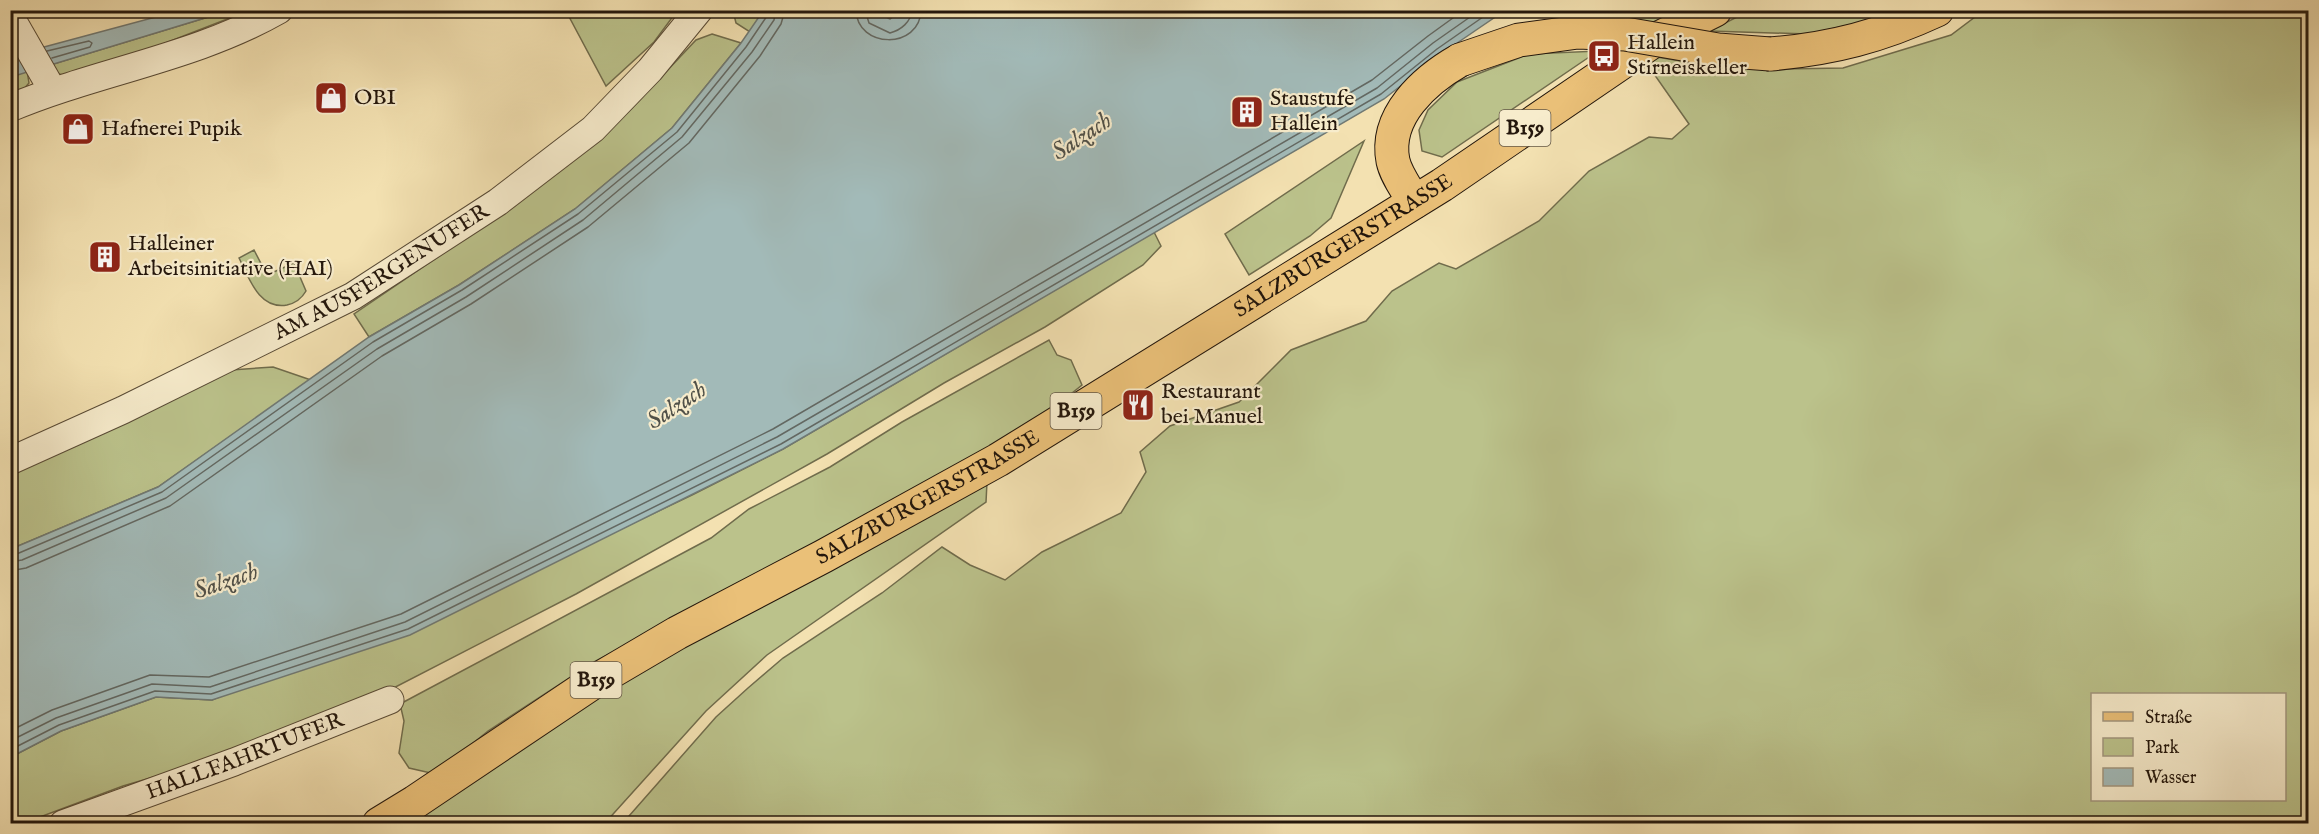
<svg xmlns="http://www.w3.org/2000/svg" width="2319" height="834" font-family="'IM FELL English',serif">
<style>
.green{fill:#bbc28b;stroke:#706c4c;stroke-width:1.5;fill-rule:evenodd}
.water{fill:#a2bab8;stroke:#707973;stroke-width:1.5}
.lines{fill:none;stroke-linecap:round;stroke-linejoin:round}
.shore{stroke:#636862;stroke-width:1.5}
.minor-casing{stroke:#584a35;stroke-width:29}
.major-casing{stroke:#24170c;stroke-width:35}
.minor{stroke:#f7eccc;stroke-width:27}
.major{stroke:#eac078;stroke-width:33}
.major-bridge-casing{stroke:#24170c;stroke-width:35;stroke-linecap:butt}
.major-bridge{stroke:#eac078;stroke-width:33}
.labels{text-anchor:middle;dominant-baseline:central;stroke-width:4.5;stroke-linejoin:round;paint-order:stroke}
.shield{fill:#f7eccc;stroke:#635746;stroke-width:1.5}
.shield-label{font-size:21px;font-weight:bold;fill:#24170c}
.poi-label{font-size:22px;fill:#24170c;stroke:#f7eccc;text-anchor:start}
.street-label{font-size:22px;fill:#24170c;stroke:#f7eccc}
.water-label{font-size:24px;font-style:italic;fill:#505048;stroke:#f7eccc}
</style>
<rect width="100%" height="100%" fill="#f3e1b1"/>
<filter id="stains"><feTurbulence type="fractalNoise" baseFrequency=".00333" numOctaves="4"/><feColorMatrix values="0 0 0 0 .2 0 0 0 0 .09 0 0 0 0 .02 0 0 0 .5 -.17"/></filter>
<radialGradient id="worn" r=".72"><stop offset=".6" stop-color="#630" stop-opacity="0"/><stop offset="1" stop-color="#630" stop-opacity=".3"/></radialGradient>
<g class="green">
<polygon points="1549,10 1681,11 1651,25 1571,16 1539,17"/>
<polygon points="1855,10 1859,15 1867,11 1897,11 1872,20 1808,34 1709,31 1749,11"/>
<path d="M228 11H248L150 49 69 75C59 75 55 74 50 65Z"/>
<polygon points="566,11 677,11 654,42 606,86"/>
<polygon points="733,11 763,11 750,32 736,23"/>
<path d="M1983 11H2308V823L622 824 716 717 748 688 783 658 882 593 942 547 970 565 1005 580 1042 552 1121 513 1146 472 1140 452 1170 426 1239 402 1291 350 1366 321 1392 291 1439 263 1456 269 1539 221 1589 171 1649 137 1672 139 1689 124 1647 64 1657 57 1704 65 1782 69 1843 68 1951 35ZM2092 694H2284V800H2092Z"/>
<polygon points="712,34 741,43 672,128 575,209 459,285 369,337 354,314 508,209 631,109 696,40"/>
<polygon points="1598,51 1442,157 1422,151 1419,130 1428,110 1457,82 1529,54"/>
<polygon points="27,71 29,83 23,90 11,96 11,77"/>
<polygon points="1364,141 1331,218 1310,236 1249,275 1225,234"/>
<polygon points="1154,232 1161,246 1143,265 1045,327 944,383 827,454 576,594 378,696 225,756 123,786 24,823 11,824 11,757 61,731 156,697 212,700 573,552 692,495 783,449"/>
<path d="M254 250 267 275 294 263 306 291C302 298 296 303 287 305 259 310 249 278 239 258Z"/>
<polygon points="1049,340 1057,355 1071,360 1082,385 1042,417 947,476 594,662 488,731 435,774 409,768 399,753 404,721 400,704 711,538 749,509 830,467 902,422"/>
<polygon points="273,367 311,380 158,487 11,549 11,475 231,370"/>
<polygon points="987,482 986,502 767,655 706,711 605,823 403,824 567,711"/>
</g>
<g class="water">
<polygon points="901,10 1504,11 1441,54 1384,99 783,449 410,635 212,700 156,697 61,731 11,757 11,549 158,487 369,337 459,285 575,209 672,128 741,43 763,11 874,11 890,19"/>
<polygon points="178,11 228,11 11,77 11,57 18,54"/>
</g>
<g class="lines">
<g class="shore">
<path d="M856 10C857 49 920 50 921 10"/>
<path d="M865 10 869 23 890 33C901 30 911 22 912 10"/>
<polyline points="47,51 89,41 92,43 90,47 52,58"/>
<polyline points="10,554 19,553 162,492 373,342 462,290 578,214 677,132 746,47 767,16 768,10"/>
<polyline points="10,562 22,560 166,498 377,349 466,297 583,220 682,137 752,52 774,20 776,10"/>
<polyline points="10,571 26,568 170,506 382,356 471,304 588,227 689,143 760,56 781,24 785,10"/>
<polyline points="10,731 52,710 150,675 209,677 401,614 773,429 1372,80 1428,36 1464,10"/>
<polyline points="10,741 56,718 152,684 210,687 405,622 777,437 1377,88 1433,43 1480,10"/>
<polyline points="10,750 59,725 155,691 211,694 408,629 781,444 1381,94 1437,49 1493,10"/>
</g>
<g class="minor-casing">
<g id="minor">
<polyline points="10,16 53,91"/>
<path d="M10 108C98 71 195 58 279 10"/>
<path id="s1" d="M10 461 123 410 353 296 498 202 593 129 650 70 699 10"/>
<path id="s2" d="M63 824 234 762 390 700"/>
</g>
</g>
<g class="major-casing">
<g id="major">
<path d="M1770 54C1832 49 1881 36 1937 10"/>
<path d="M1414 202C1407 189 1396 175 1393 161 1384 116 1425 80 1460 60"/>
<path id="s3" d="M379 824 415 802 592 683 677 633 824 556 998 460 1442 185 1653 41 1715 10"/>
</g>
</g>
<use href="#minor" class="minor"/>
<use href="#major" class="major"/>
<g class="major-bridge-casing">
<polyline id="major-bridge" points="1460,60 1519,40 1578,32 1625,34 1718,50 1770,54"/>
</g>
<use href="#major-bridge" class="major-bridge"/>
</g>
<defs>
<g id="bus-square" transform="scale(1.725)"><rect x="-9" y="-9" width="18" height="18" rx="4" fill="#8f2418" stroke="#f7eccc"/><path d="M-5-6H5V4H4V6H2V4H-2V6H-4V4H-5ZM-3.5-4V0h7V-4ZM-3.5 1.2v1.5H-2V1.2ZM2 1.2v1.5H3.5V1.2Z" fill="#fff"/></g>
<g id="shop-square" transform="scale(1.725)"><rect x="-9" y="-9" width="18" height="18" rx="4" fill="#8f2418" stroke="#f7eccc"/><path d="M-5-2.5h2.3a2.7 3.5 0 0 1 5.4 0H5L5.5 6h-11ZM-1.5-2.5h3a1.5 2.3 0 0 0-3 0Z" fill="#fff"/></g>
<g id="building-square" transform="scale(1.725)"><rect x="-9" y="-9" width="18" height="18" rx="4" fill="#8f2418" stroke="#f7eccc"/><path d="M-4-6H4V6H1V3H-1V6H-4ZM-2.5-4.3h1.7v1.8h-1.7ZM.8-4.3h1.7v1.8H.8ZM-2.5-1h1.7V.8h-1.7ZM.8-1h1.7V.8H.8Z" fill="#fff"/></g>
<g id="restaurant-square" transform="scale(1.725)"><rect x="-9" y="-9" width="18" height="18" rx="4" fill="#8f2418" stroke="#f7eccc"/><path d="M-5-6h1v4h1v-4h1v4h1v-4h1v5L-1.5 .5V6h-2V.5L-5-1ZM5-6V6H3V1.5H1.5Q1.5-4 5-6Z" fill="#fff"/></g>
</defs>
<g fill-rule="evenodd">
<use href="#bus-square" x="1604" y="56"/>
<use href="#shop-square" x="331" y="98"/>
<use href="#building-square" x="1247" y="112"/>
<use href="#shop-square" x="78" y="129"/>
<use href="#building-square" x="105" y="257"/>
<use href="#restaurant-square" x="1138" y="405"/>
</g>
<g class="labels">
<g class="shield">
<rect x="1499.5" y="110" width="51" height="36" rx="4.5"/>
<rect x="1050.5" y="393" width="51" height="36" rx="4.5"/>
<rect x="570.5" y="662" width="51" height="36" rx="4.5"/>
</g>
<g class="shield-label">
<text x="1525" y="128">B159</text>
<text x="1076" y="411">B159</text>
<text x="596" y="680">B159</text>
</g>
<g class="poi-label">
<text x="1627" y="43">Hallein<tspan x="1627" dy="25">Stirneiskeller</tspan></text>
<text x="354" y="98">OBI</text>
<text x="1270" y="99">Staustufe<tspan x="1270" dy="25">Hallein</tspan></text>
<text x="101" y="129">Hafnerei Pupik</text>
<text x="128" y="244">Halleiner<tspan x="128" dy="25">Arbeitsinitiative (HAI)</tspan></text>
<text x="1161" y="392">Restaurant<tspan x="1161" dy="25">bei Manuel</tspan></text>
</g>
<g class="street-label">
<text stroke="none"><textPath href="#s3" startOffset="1125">SALZBURGERSTRASSE</textPath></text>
<text stroke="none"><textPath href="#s1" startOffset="417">AM AUSFERGENUFER</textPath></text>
<text stroke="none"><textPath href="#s3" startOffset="639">SALZBURGERSTRASSE</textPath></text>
<text stroke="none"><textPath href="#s2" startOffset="194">HALLFAHRTUFER</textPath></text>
</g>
<g class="water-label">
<text transform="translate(1082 137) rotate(-34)">Salzach</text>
<text transform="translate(677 406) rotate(-34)">Salzach</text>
<text transform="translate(226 582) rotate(-19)">Salzach</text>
</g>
</g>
<rect width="2319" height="834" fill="none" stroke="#f3e1b1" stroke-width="36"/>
<rect x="12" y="12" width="2295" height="810" fill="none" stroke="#24170c" stroke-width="3"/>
<rect x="18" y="18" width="2283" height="798" fill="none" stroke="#24170c" stroke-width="1.5"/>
<rect x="2091" y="693" width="195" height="108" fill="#f7eccc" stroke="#a3977f" stroke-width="1.5"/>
<rect x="2103" y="712" width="30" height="9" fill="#eac078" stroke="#a3977f" stroke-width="1.5"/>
<text x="2145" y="723" font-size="18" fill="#24170c">Straße</text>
<rect x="2103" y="738" width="30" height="18" fill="#bbc28b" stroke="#a3977f" stroke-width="1.5"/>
<text x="2145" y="753" font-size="18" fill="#24170c">Park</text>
<rect x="2103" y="768" width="30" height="18" fill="#a2bab8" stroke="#a3977f" stroke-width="1.5"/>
<text x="2145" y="783" font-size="18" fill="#24170c">Wasser</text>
<rect width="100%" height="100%" filter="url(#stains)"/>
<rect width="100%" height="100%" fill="url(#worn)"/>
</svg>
